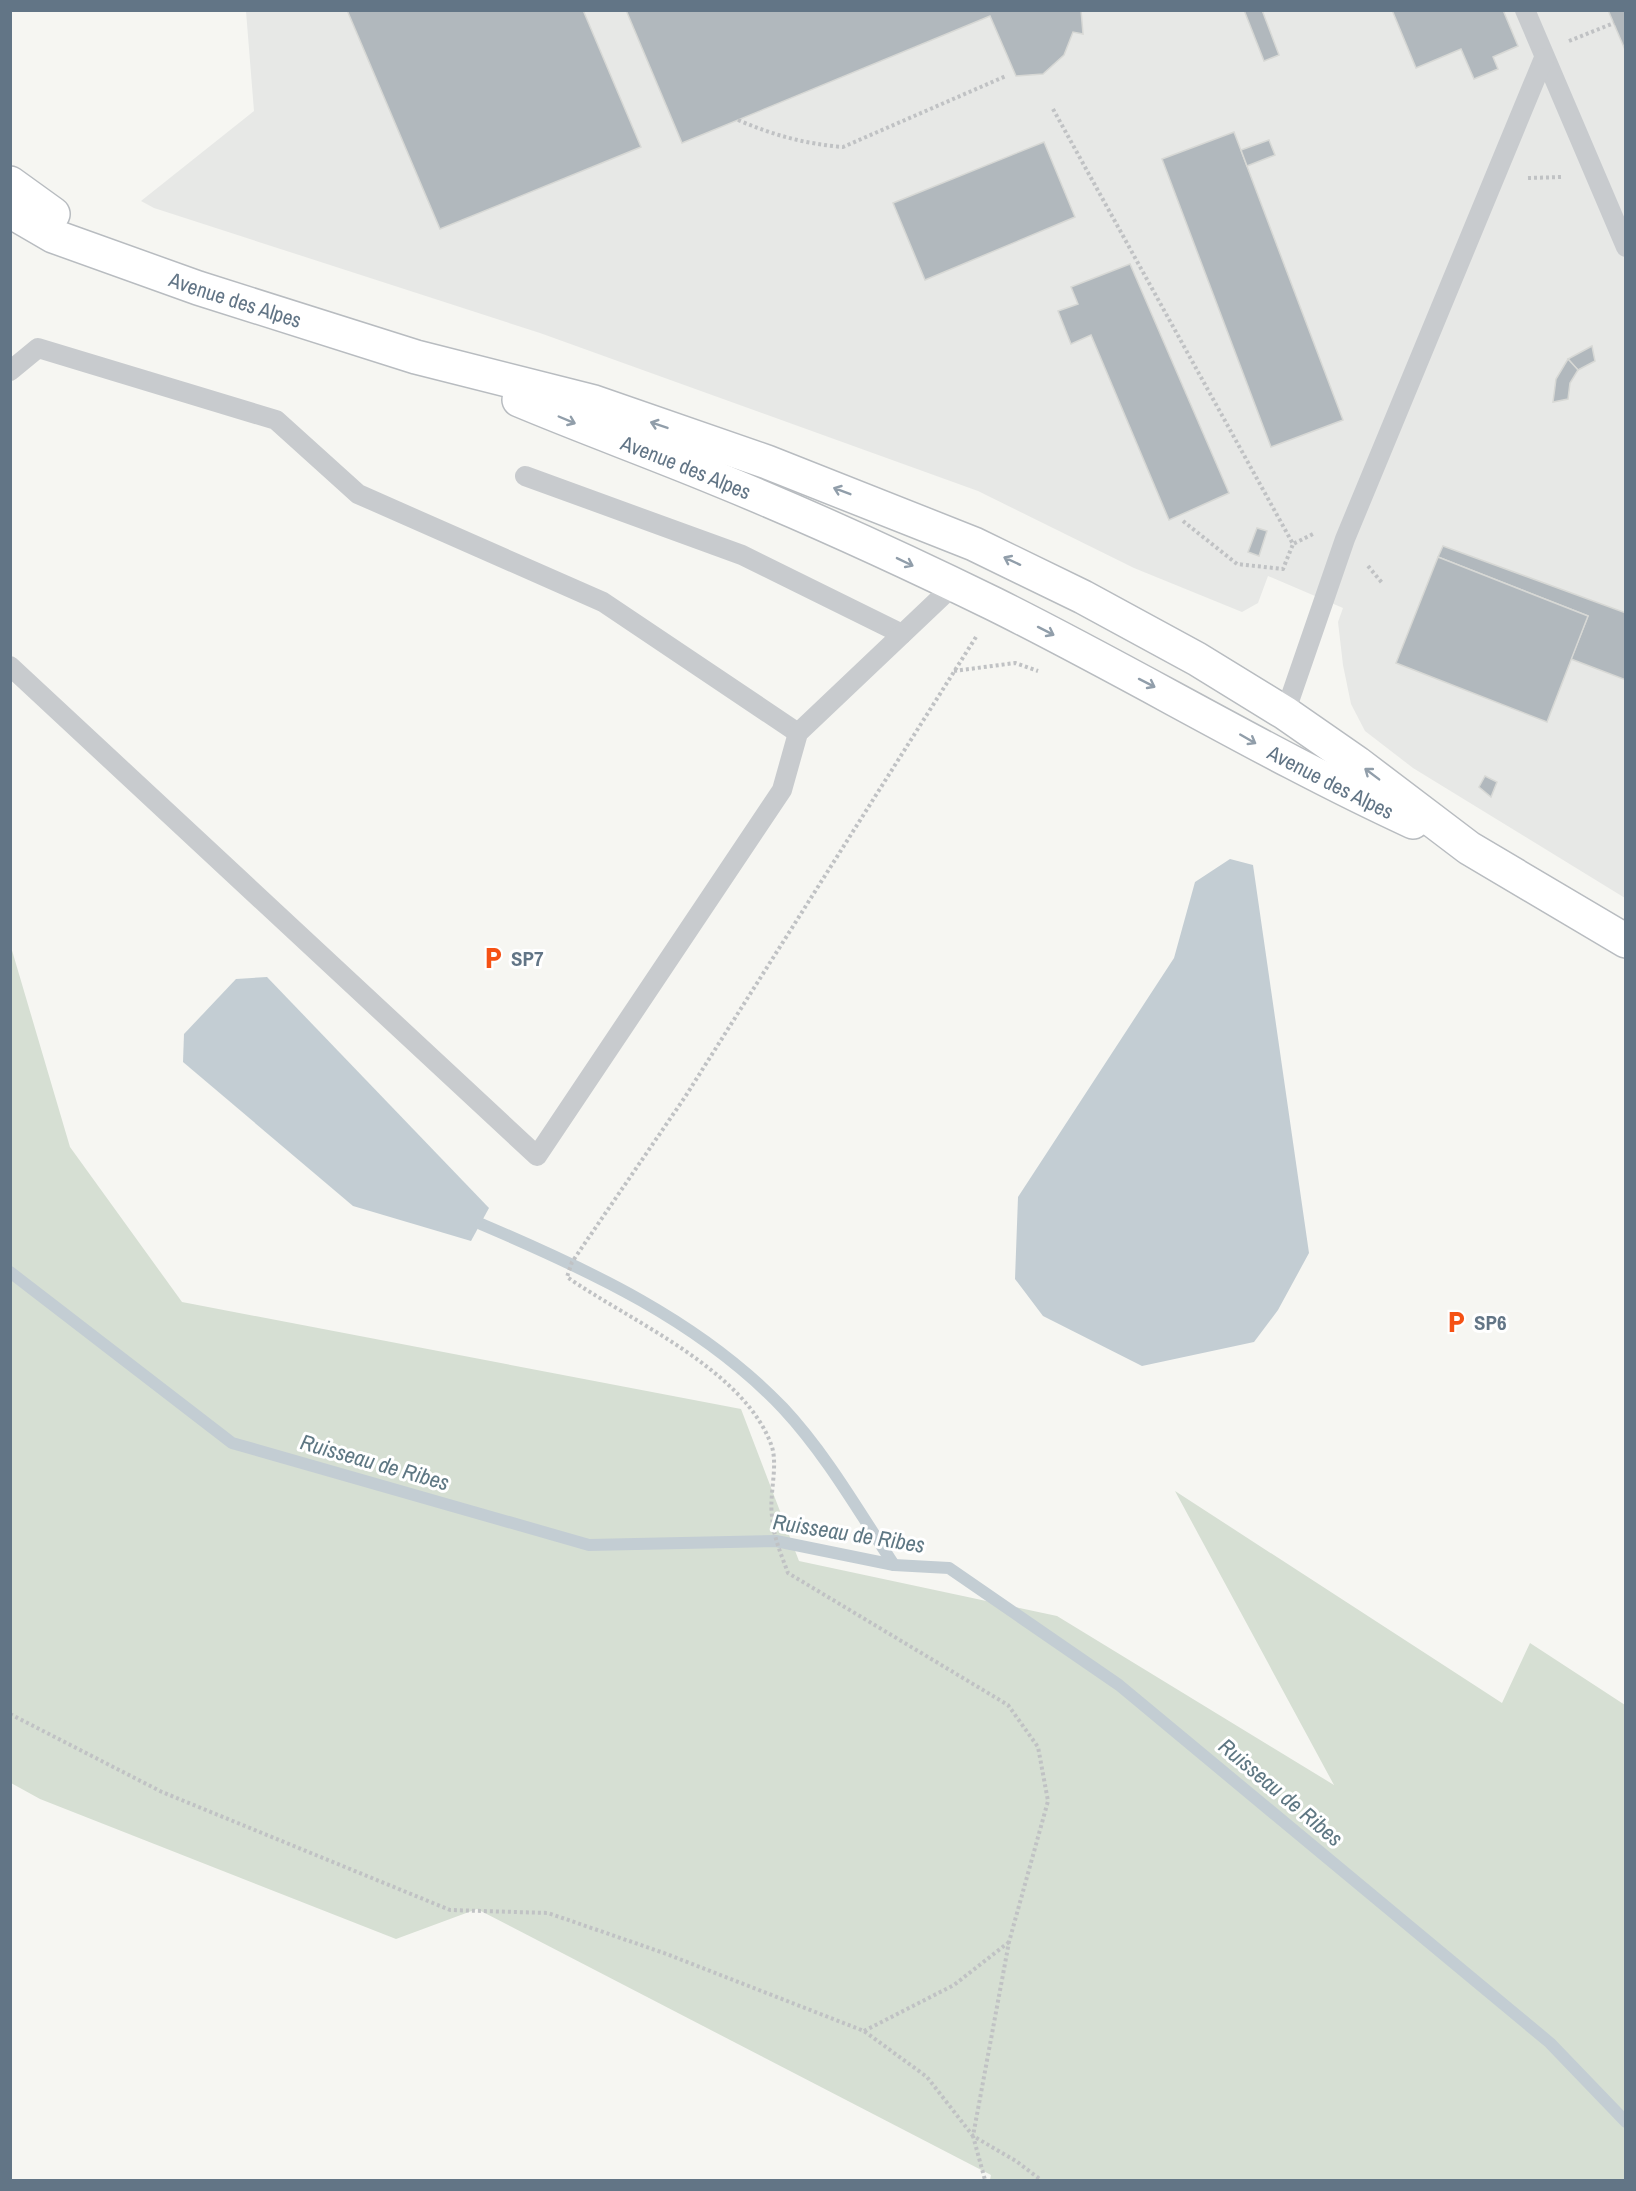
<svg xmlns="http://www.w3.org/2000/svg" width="1636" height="2191" font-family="'Archivo Narrow',sans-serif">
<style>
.built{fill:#e7e8e6}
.green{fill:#d6dfd3}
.water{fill:#c3cdd3}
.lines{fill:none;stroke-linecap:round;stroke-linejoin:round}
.stream{stroke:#c3cdd3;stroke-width:12}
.building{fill:#b1b8bd;stroke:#d7d8d5;stroke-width:1.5}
.primary-casing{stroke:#b8bcc0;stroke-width:36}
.path{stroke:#c0c2c4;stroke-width:4;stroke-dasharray:3 3;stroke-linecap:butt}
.lane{stroke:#c8cbce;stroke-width:20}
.primary{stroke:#fff;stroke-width:33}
.oneway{stroke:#919eaa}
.labels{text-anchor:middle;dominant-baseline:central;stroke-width:6;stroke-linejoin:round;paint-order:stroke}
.street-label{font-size:21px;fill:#627586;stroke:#fff}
.poi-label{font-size:21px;font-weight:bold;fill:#627586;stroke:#fff;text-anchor:start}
.water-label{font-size:22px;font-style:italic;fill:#5e7783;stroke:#fff}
</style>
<rect width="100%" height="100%" fill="#f6f6f2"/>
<polygon class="built" points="246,11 1625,11 1625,898 1413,768 1365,731 1351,704 1343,665 1338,622 1343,608 1268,576 1258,603 1242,612 1134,568 978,491 540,333 154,208 141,201 254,111"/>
<polygon class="green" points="11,947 70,1147 182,1302 741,1409 799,1561 1057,1616 1334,1785 1175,1491 1502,1703 1530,1643 1625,1705 1625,2180 990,2180 991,2175 477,1909 396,1939 40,1799 11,1783"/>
<g class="water">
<polygon points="1230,859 1253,865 1309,1253 1278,1310 1254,1342 1142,1366 1043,1316 1015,1279 1018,1197 1174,958 1195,882"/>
<polygon points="267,977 489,1208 471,1241 353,1206 183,1062 184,1034 236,979"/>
</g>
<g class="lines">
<g class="stream">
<path d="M481 1224C589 1270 700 1321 783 1408 826 1454 859 1512 894 1565"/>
<polyline points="10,1272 232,1443 589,1545 776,1541 894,1565 949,1568 1119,1685 1550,2043 1626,2122"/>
</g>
</g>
<g class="building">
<polygon points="347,10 583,10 641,147 440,229"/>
<polygon points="626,10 1081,10 1083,34 1073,32 1064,55 1043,74 1016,76 990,16 682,143"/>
<polygon points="1244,10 1262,10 1279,55 1264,61"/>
<polygon points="1392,10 1503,10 1518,46 1493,57 1498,69 1474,79 1461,49 1416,68"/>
<polygon points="1608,10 1626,10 1626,52"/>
<polygon points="1234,132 1343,420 1271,447 1162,159"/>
<polygon points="1269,140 1275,155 1247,166 1241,150"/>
<polygon points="1044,142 1075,217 925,280 893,203"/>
<polygon points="1130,264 1229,493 1169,520 1091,335 1071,344 1058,311 1078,304 1071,287"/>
<polygon points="1592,346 1595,361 1578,370 1568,359"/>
<polygon points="1568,359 1578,370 1570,383 1568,399 1553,402 1556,379"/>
<polygon points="1257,528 1267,531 1259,556 1248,552"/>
<polygon points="1443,546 1626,613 1626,680 1571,659 1588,616 1438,557"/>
<polygon points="1438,557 1588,616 1547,722 1396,663"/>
<polygon points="1485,776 1497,782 1491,797 1479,787"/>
</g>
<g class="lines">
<g class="primary-casing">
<g id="primary">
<polyline points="10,183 53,214"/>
<path id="s1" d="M10 211 53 236 198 288 416 357 594 402 767 462 974 544 1083 597 1197 659 1285 713 1357 763 1469 848 1626 941"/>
<path id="s2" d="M519 400C588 429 658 454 727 483 817 520 906 561 994 604 1135 674 1270 756 1413 822"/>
</g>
</g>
<g class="path">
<polyline points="1569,41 1614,23"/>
<polyline points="1053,109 1293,544 1313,534"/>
<path d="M738 120C773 135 805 144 843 147L1006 76"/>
<polyline points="1528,178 1562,177"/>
<polyline points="1183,521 1237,564 1283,569 1293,544"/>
<polyline points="1368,566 1383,584"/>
<path d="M976 637 685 1097 572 1262 567 1277C630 1321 746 1370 772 1447 778 1467 769 1495 772 1516 773 1536 781 1554 788 1573L1008 1705 1038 1747 1048 1801 1009 1942 973 2136 985 2180"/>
<polyline points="954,671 1015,663 1038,671"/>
<polyline points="10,1714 162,1792 450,1910 548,1913 664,1953 864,2031 927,2077 973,2136 1016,2161 1041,2180"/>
<polyline points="864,2031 954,1985 1009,1942"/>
</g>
<g class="lane">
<polyline points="1525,10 1626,247"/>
<polyline points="10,371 38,348 276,420 358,494 603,602 798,733"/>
<polyline points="525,476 742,555 902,634"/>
<polyline points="10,666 537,1156 782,790 798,733 954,585"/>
<polyline points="1285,713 1345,539 1544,58"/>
</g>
<use href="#primary" class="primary"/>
</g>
<defs><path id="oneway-shaft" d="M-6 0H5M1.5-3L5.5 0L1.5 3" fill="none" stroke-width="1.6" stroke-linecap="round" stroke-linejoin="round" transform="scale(1.5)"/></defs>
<g class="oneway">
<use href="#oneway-shaft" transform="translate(567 420) rotate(23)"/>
<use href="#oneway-shaft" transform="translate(659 425) rotate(-161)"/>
<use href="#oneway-shaft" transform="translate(842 491) rotate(-159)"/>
<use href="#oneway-shaft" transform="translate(1012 561) rotate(-155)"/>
<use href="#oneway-shaft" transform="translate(905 562) rotate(26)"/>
<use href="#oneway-shaft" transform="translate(1046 631) rotate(27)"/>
<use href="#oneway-shaft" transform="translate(1147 683) rotate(27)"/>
<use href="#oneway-shaft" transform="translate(1248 739) rotate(30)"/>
<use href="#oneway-shaft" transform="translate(1372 774) rotate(-143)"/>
</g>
<defs>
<g id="parking-bare" transform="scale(1.8)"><path d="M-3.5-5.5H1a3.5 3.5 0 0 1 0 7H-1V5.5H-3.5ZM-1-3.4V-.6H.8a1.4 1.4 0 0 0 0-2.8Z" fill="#f55114" stroke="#fff" stroke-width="2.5" paint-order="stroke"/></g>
</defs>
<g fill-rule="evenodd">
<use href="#parking-bare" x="493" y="958"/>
<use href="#parking-bare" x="1456" y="1322"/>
</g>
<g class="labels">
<g class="street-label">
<text stroke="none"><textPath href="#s1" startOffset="243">Avenue des Alpes</textPath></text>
<text stroke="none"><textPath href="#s2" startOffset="180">Avenue des Alpes</textPath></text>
<text stroke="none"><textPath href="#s2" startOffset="898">Avenue des Alpes</textPath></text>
</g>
<g class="poi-label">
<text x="511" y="958">SP7</text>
<text x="1474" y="1322">SP6</text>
</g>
<g class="water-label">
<text transform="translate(375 1462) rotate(16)">Ruisseau de Ribes</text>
<text transform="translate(849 1533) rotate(9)">Ruisseau de Ribes</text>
<text transform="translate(1281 1792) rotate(40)">Ruisseau de Ribes</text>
</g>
</g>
<rect width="1636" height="2191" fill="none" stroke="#627586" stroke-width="24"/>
</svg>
